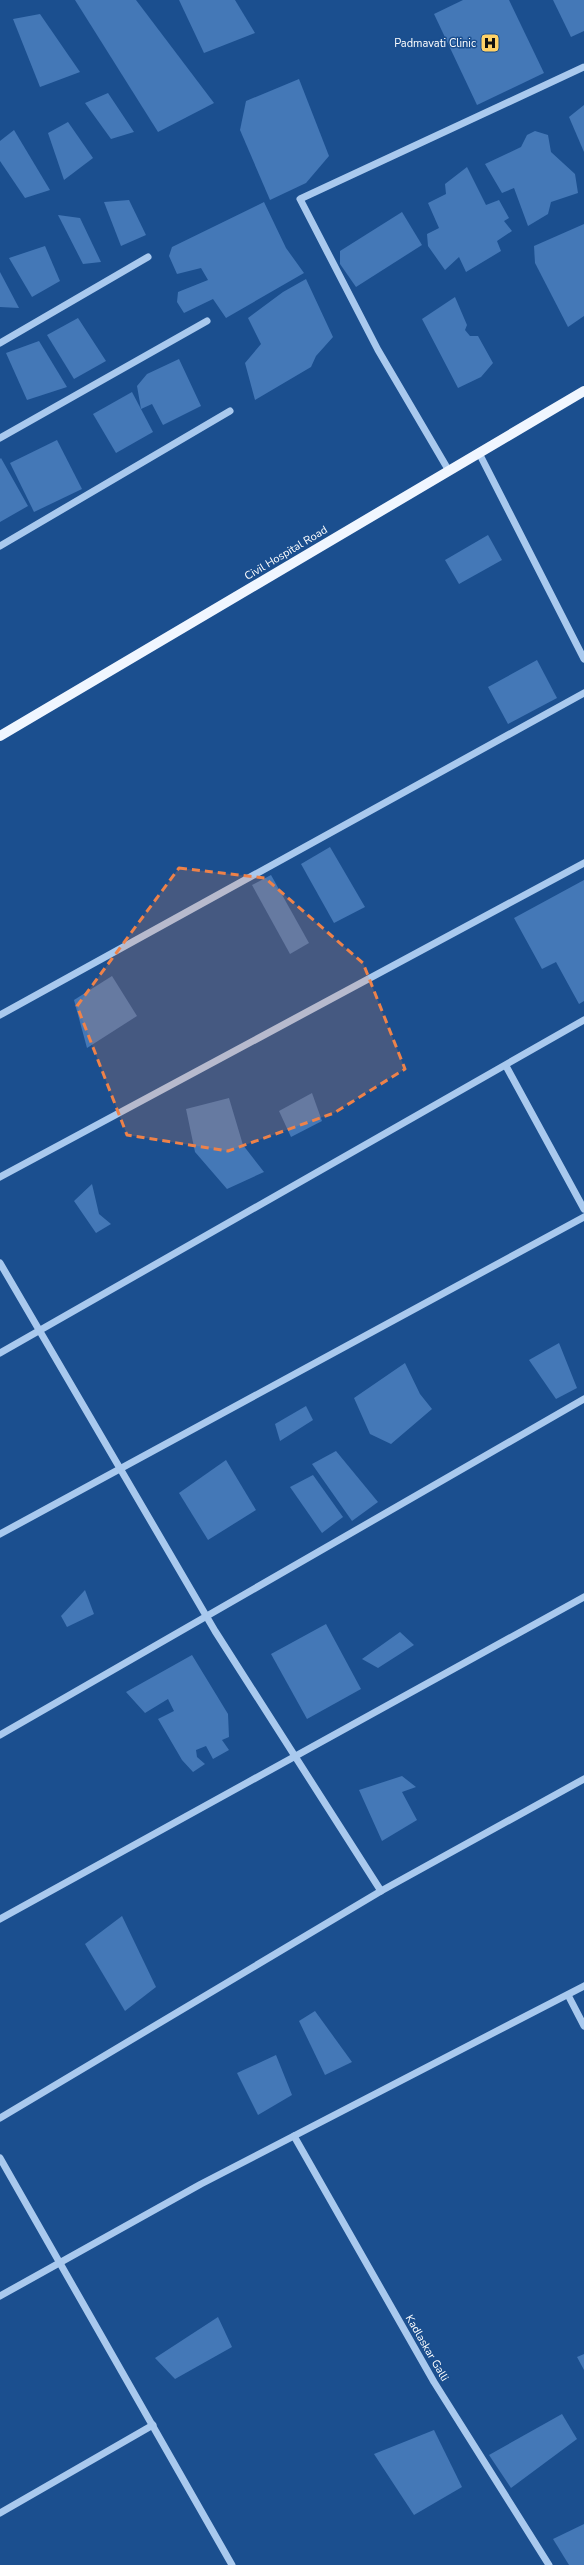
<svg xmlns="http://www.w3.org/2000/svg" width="584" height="2565" font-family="'Nunito Sans',sans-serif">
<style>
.building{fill:#4478b7}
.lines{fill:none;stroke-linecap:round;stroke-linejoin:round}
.minor{stroke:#a9c9ee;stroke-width:7}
.major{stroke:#f0f6ff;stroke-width:10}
.marked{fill:#ee8249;fill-opacity:0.2;stroke:#ee8249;stroke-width:3;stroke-dasharray:8 5;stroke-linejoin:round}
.labels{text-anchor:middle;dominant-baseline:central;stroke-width:3;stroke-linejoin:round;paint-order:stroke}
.poi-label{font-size:11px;fill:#fff;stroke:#1b4f8f;text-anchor:end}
.street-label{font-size:11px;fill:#fff;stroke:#1b4f8f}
</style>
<rect width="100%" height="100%" fill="#1b4f8f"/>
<g class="building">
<polygon points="75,0 136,0 214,103 158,132"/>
<polygon points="179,0 235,0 255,33 204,53"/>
<polygon points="463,0 509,0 544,73 477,105 434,14"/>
<polygon points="553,0 584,0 584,31 571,37"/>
<polygon points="40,14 80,72 40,87 13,19"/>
<polygon points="299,79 329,156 306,183 270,200 240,130 246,101"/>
<polygon points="108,93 134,132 111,139 85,103"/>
<polygon points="584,105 584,152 569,117"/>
<polygon points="68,122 93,158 64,180 48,133"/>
<polygon points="14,130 50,190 25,198 0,161 0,141"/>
<polygon points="535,131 548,135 551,152 575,174 578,193 551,202 548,214 528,226 514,188 502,193 485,164 521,147 527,135"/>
<polygon points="467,167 486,205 499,200 509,218 504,221 512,231 497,241 501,251 466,272 459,257 445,270 428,246 427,234 439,228 428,203 446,194 445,184"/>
<polygon points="129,200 146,235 121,246 104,202"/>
<polygon points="264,202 286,248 304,273 226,318 213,299 184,313 177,302 178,292 208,280 201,268 177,274 169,256 172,247"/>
<polygon points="402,212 422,245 356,287 340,264 340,251"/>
<polygon points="58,215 80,218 101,262 83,264"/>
<polygon points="584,224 584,316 568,327 535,263 534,246"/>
<polygon points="45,246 60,281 32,297 9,258"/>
<polygon points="0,272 19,308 0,307"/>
<polygon points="306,279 333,337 316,356 311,367 255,400 245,363 261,344 248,318 283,292"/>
<polygon points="455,297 467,325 465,330 470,336 478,336 493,363 481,377 458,388 422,319"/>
<polygon points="78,318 106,361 74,379 47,335"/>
<polygon points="39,341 67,387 27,400 6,353"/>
<polygon points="179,359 201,406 163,425 152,404 141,409 137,386 147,374"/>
<polygon points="132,392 153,432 116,453 93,414"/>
<polygon points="57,440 82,489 34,512 10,463"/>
<polygon points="1,458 28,506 0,522 0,459"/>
<polygon points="488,535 502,560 459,584 445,560"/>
<polygon points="537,660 557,698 508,724 488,687"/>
<polygon points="330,847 365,907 334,923 301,864"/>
<polygon points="271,875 309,943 290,954 252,885"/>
<polygon points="584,880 584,1001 579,1004 556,962 542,969 514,918"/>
<polygon points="112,976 137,1016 87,1048 74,1000"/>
<polygon points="312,1093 322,1121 291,1137 279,1111"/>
<polygon points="229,1098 243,1145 264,1172 227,1189 195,1152 186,1109"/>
<polygon points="92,1184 99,1214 111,1224 96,1233 74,1201"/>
<polygon points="559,1343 577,1388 556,1399 529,1360"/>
<polygon points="405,1363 420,1394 432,1409 391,1444 370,1434 354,1398"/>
<polygon points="306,1406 313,1420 280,1441 275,1424"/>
<polygon points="336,1451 378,1502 352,1521 312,1464"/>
<polygon points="226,1460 256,1510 208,1540 179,1493"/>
<polygon points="313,1475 343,1517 322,1533 290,1487"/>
<polygon points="85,1590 94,1614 67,1627 61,1616"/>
<polygon points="326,1624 361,1689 307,1719 271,1654"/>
<polygon points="400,1632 414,1645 378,1668 362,1659"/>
<polygon points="192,1655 228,1714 229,1737 222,1740 229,1750 213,1759 206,1746 196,1750 197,1757 205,1764 193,1772 182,1760 158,1719 174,1711 168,1699 145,1713 126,1692"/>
<polygon points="402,1776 416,1787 402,1792 417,1820 382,1841 359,1790"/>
<polygon points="122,1916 156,1987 125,2011 85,1944"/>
<polygon points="315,2011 352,2062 325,2075 299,2021"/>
<polygon points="276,2055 292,2095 258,2115 237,2073"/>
<polygon points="218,2317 232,2347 175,2379 155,2358"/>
<polygon points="584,2354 584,2370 577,2357"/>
<polygon points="562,2414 577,2439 511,2488 489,2455"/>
<polygon points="434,2430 462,2487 414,2515 374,2454"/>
<polygon points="584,2524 584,2565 569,2565 553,2539"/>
</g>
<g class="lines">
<g class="minor">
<polyline points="0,343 148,257"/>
<polyline points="0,438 207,321"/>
<polyline points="479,453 584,659"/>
<polyline points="449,471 378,350 300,199 584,67"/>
<polyline points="0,546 230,411"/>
<polyline points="0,1015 584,693"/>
<polyline points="506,1066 584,1209"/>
<polyline points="0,1177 584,863"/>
<polyline points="0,1263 215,1631 381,1891"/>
<polyline points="0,1353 584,1020"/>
<polyline points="0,1534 584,1217"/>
<polyline points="0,1735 584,1399"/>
<polyline points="0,1919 584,1597"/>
<polyline points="568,1995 584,2026"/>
<polyline points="0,2118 381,1891 584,1779"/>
<polyline points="294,2136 434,2382 549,2565"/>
<polyline points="0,2158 232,2565"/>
<polyline points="0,2296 201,2184 584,1986"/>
<polyline points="0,2513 153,2425"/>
</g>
<polyline class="major" points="0,736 584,391"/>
</g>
<path class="marked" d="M179 868 265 878 363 963 405 1069 334 1113 228 1151 127 1135 77 1006Z"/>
<defs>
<g id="hospital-square" transform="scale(1)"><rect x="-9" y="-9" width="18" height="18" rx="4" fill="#ffd166" stroke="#1b4f8f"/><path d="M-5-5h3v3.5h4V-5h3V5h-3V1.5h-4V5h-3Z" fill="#111"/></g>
</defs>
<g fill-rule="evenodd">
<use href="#hospital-square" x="490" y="43"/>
</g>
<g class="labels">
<g class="poi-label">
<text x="476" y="43">Padmavati Clinic</text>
</g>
<g class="street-label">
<text transform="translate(286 553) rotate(-31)">Civil Hospital Road</text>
<text transform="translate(427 2348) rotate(60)">Kadlaskar Galli</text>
</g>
</g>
</svg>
